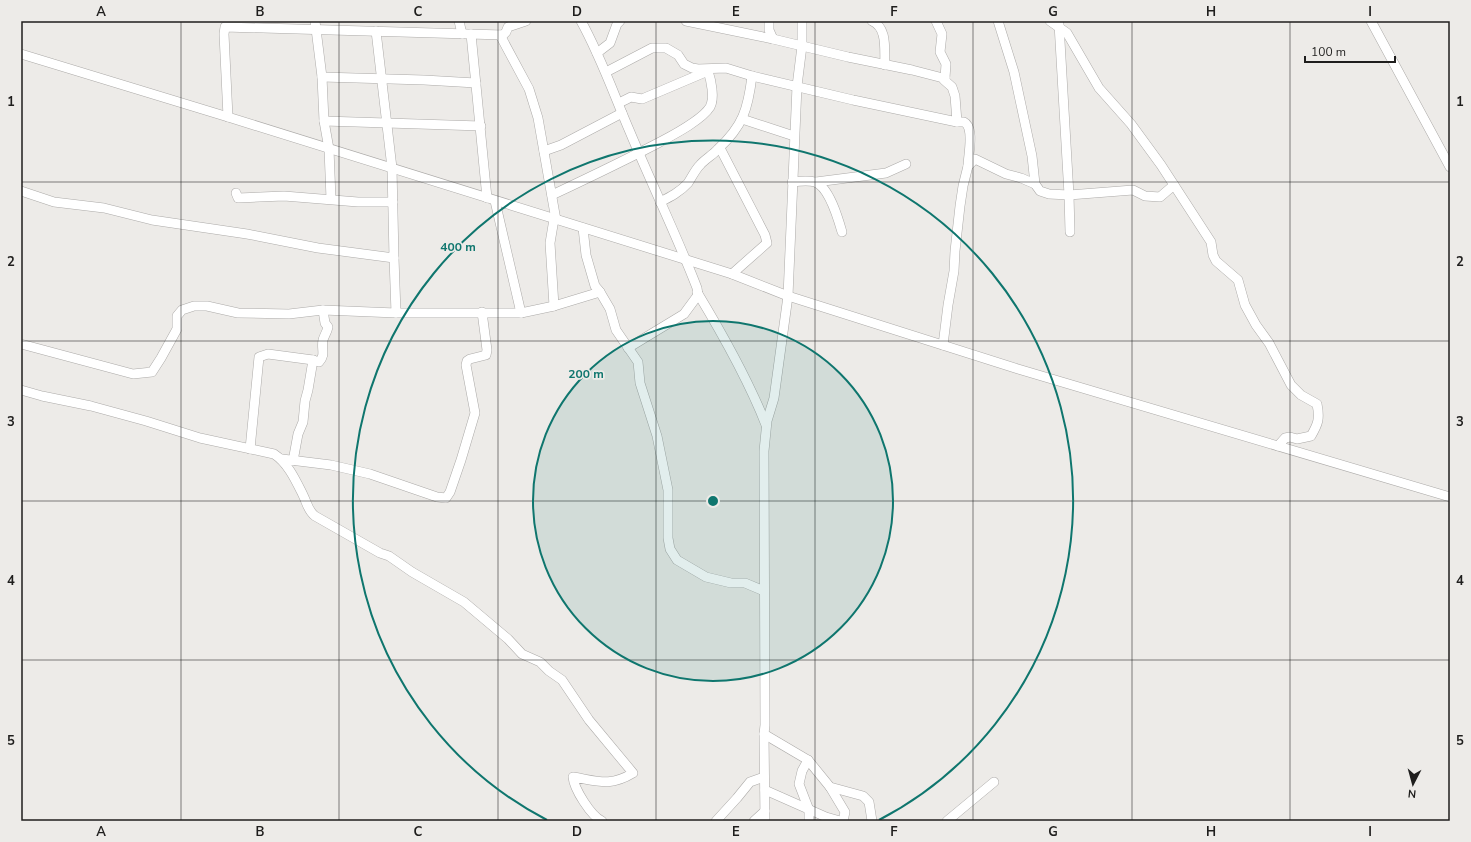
<svg xmlns="http://www.w3.org/2000/svg" width="1471" height="842" font-family="'Nunito Sans',sans-serif">
<style>
.lines{fill:none;stroke-linecap:round;stroke-linejoin:round}
.minor-casing{stroke:#acaaa8;stroke-width:10}
.minor{stroke:#fff;stroke-width:9}
.grid{fill:none;stroke:#1f1e1d;stroke-width:1;stroke-opacity:0.55}
.ring{fill:none;stroke:#0f766e;stroke-width:2}
.centre{fill:#0f766e;stroke:#edebe8;stroke-width:2}
.ring-label{font-size:12px;text-anchor:middle;font-weight:bold;fill:#0f766e;stroke:#edebe8;stroke-width:3.5;stroke-linejoin:round;paint-order:stroke}
.neatline{fill:none;stroke:#1f1e1d;stroke-width:1.5}
.grid-label{font-size:13px;text-anchor:middle;font-weight:bold;fill:#1f1e1d}
</style>
<rect width="100%" height="100%" fill="#edebe8"/>
<g class="lines">
<g class="minor-casing">
<g id="minor">
<polyline points="315,21 322,77 324,121 329,149 331,199"/>
<polyline points="459,21 462,34"/>
<path d="M581 21C601 57 614 95 630 132 652 185 677 236 697 288L698 295 684 314 628 348"/>
<polyline points="686,21 773,39 848,57 912,70 943,78 945,78 946,64 940,52 942,34 936,21"/>
<polyline points="769,21 769,30 773,39"/>
<path d="M872 21C888 28 884 50 885 65"/>
<polyline points="998,21 1014,72 1032,156 1035,184 1040,191 1049,194 1069,195 1133,190 1145,196 1160,197 1174,185"/>
<path d="M1050 21 1067 33 1099 88 1131 124 1161 165 1211 242 1213 255 1216 261 1238 280 1245 305 1256 325 1269 343 1291 385 1301 395 1317 404C1320 419 1318 424 1311 436L1297 439 1290 437 1285 438 1278 446"/>
<polyline points="1371,21 1450,167"/>
<polyline points="1059,24 1069,195 1070,232"/>
<polyline points="471,34 487,198"/>
<polyline points="500,35 529,89 538,118 556,220"/>
<polyline points="597,53 610,43 617,24 620,21"/>
<polyline points="21,54 228,117 732,274 788,296 1018,369 1450,497"/>
<polyline points="606,72 652,48 666,48 678,55 684,64 692,68 698,69 726,68 752,76 853,100 957,122 955,96 952,87 944,80 945,78"/>
<polyline points="322,77 424,80 476,83"/>
<polyline points="619,103 631,97 642,99 708,71"/>
<polyline points="228,117 224,34 225,27 503,35 506,32 508,27 526,21"/>
<polyline points="742,119 794,136"/>
<polyline points="324,121 481,126"/>
<path d="M957 122C959 122 962 122 964 122 975 127 968 156 968 166L975 159 1006 174 1021 178 1035 184"/>
<polyline points="720,148 765,235 767,243 732,274"/>
<polyline points="544,151 561,145 622,113"/>
<path d="M792 182C800 181 808 180 815 182 829 187 838 218 842 232"/>
<polyline points="816,182 886,173 906,164"/>
<polyline points="21,191 54,202 104,208 152,220 247,234 318,248 394,258 392,168 376,31"/>
<polyline points="236,193 238,198 284,196 358,202 393,202"/>
<path d="M552 195C588 178 624 161 660 142 673 135 702 120 710 107 715 98 711 80 708 71"/>
<polyline points="495,201 521,313"/>
<path d="M660 202C670 197 680 192 688 183 692 177 695 170 700 165 705 159 713 155 718 149 743 126 748 109 752 76"/>
<polyline points="554,219 550,243 554,306"/>
<polyline points="583,228 586,255 595,286 600,292 610,309 616,330 638,362 640,383 657,436 668,490 668,538 670,549 677,560 706,577 731,583 745,583 764,591"/>
<polyline points="394,258 396,313"/>
<path d="M697 292C723 335 748 379 766 425"/>
<polyline points="21,344 133,374 152,372 161,358 177,329 177,316 182,310 194,306 207,306 238,313 289,314 323,310 396,313 521,313 554,306 600,292"/>
<polyline points="943,345 948,305 954,271 955,251 960,206 963,186 968,166"/>
<path d="M21 390 42 396 91 406 146 421 200 438 274 454C288 463 296 481 303 495 307 503 308 511 315 516L380 553 389 556 412 572 464 602 508 639 522 654 540 662 549 671 562 680 589 720 633 773C610 787 598 781 573 777 574 789 591 816 602 821"/>
<path d="M250 449 259 357 268 354 313 360 319 362C326 355 321 349 323 340 324 336 327 332 328 327L325 323 323 310"/>
<polyline points="282,459 331,465 370,474 437,497 446,498 450,492 461,460 475,413 466,365 467,361 470,359 486,355 487,350 482,312"/>
<polyline points="293,461 298,434 303,422 305,401 308,390 313,360"/>
<polyline points="764,734 808,760 830,787 863,796 869,802 872,821"/>
<polyline points="808,760 802,771 799,784 809,810 809,821"/>
<polyline points="830,787 845,812 843,821"/>
<polyline points="765,790 826,817 840,821"/>
<polyline points="716,821 737,798 750,782 764,777"/>
<polyline points="754,821 765,811"/>
<polyline points="765,821 764,734 765,725 764,451 767,421 774,398 788,296 797,86 802,46 802,21"/>
<polyline points="947,821 994,782"/>
</g>
</g>
<use href="#minor" class="minor"/>
</g>
<path class="grid" d="M181 21V821M339 21V821M498 21V821M656 21V821M815 21V821M973 21V821M1132 21V821M1290 21V821M21 182H1450M21 341H1450M21 501H1450M21 660H1450"/>
<circle cx="713" cy="501" r="180" fill="#0f766e" fill-opacity=".12"/>
<g class="ring">
<circle cx="713" cy="501" r="180"/>
<path d="M547 820A360 360 0 1 1 879 820"/>
</g>
<circle cx="713" cy="501" r="6" class="centre"/>
<g class="ring-label">
<text x="458" y="251">400 m</text>
<text x="586" y="378">200 m</text>
</g>
<rect width="1471" height="842" fill="none" stroke="#edebe8" stroke-width="44"/>
<g transform="translate(1413 784) rotate(186)" stroke="#edebe8" stroke-width="3" paint-order="stroke">
<path d="M0-3L7 15L0 10L-7 15Z" fill="#1f1e1d"/>
<text y="-6" font-size="11" font-weight="bold" text-anchor="middle" fill="#1f1e1d">N</text>
</g>
<path d="M1305 56v6h90v-6" fill="none" stroke="#1f1e1d" stroke-width="2"/>
<text x="1311" y="56" font-size="12" fill="#1f1e1d" stroke="#edebe8" stroke-width="3" paint-order="stroke">100 m</text>
<rect x="22" y="22" width="1427" height="798" class="neatline"/>
<g class="grid-label">
<text x="101" y="16">A</text>
<text x="260" y="16">B</text>
<text x="418" y="16">C</text>
<text x="577" y="16">D</text>
<text x="736" y="16">E</text>
<text x="894" y="16">F</text>
<text x="1053" y="16">G</text>
<text x="1211" y="16">H</text>
<text x="1370" y="16">I</text>
<text x="11" y="106">1</text>
<text x="1460" y="106">1</text>
<text x="11" y="266">2</text>
<text x="1460" y="266">2</text>
<text x="11" y="426">3</text>
<text x="1460" y="426">3</text>
<text x="11" y="585">4</text>
<text x="1460" y="585">4</text>
<text x="11" y="745">5</text>
<text x="1460" y="745">5</text>
<text x="101" y="836">A</text>
<text x="260" y="836">B</text>
<text x="418" y="836">C</text>
<text x="577" y="836">D</text>
<text x="736" y="836">E</text>
<text x="894" y="836">F</text>
<text x="1053" y="836">G</text>
<text x="1211" y="836">H</text>
<text x="1370" y="836">I</text>
</g>
</svg>
